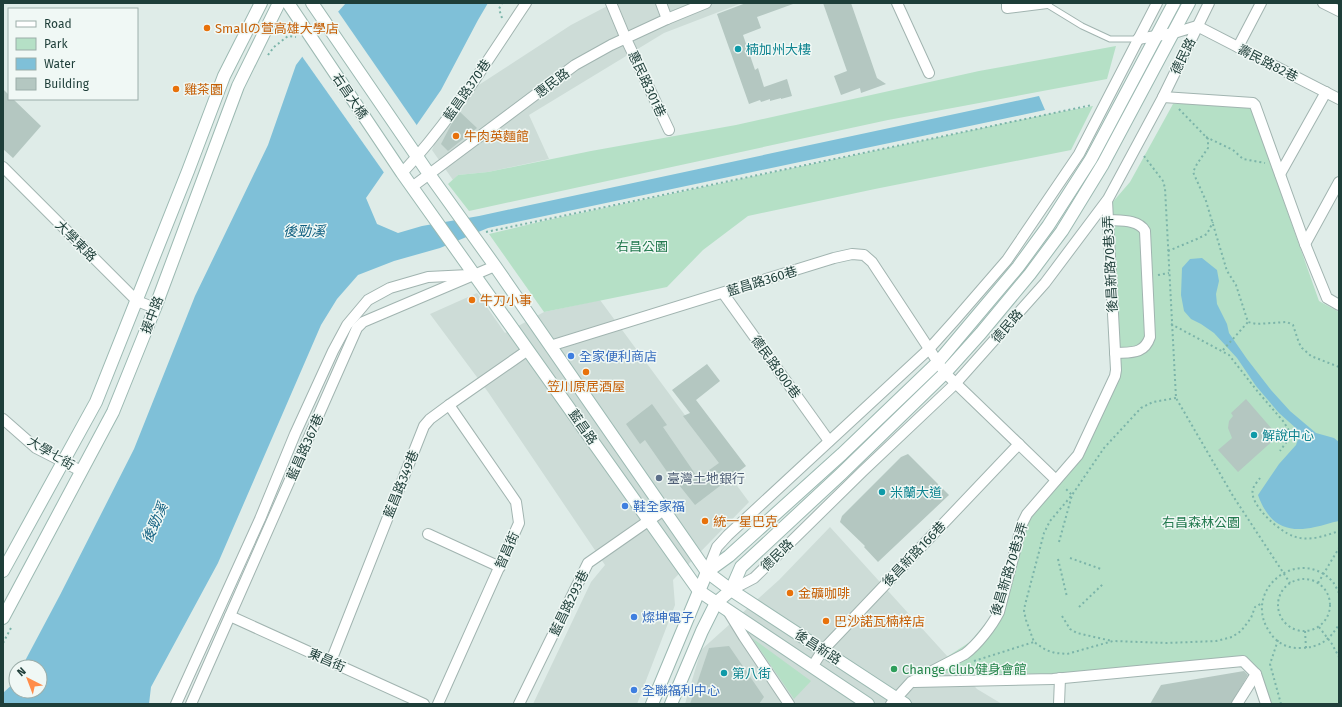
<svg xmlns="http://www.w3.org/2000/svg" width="1342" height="707" font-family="'Fira Sans','Noto Sans TC','Noto Sans JP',sans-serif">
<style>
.built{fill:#cddcd7}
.green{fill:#b5e0c6}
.water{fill:#7fc0d8}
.pier{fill:#dfece8}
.building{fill:#b4c7c1}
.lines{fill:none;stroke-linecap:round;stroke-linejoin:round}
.lane-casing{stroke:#a1b4b0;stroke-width:7}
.street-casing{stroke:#a1b4b0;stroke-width:12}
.secondary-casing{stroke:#9cb9b2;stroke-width:14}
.path{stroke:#7bb4a9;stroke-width:2;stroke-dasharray:2 3;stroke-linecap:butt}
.lane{stroke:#fff;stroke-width:5}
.street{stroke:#fff;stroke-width:10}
.secondary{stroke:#fff;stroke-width:12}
.food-dot{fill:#e8710a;stroke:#f0f8f5;stroke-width:1.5}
.culture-dot{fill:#0f9aa8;stroke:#f0f8f5;stroke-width:1.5}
.shop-dot{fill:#3f7fe0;stroke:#f0f8f5;stroke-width:1.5}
.service-dot{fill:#5c6f8a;stroke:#f0f8f5;stroke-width:1.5}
.leisure-dot{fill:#2e9e5b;stroke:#f0f8f5;stroke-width:1.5}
.labels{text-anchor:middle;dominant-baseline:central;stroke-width:3;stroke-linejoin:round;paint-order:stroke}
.food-label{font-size:13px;fill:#c56008;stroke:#f0f8f5;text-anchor:start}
.culture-label{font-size:13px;fill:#0d838f;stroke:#f0f8f5;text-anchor:start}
.street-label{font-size:13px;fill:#1e3e39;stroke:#f0f8f5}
.park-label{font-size:13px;fill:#237a4f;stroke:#f0f8f5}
.shop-label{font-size:13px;fill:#366cbe;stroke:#f0f8f5;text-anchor:start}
.service-label{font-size:13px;fill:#4e5e75;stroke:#f0f8f5;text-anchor:start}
.leisure-label{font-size:13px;fill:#27864d;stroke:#f0f8f5;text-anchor:start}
.water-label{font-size:14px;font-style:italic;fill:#116081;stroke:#f0f8f5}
</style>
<rect width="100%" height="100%" fill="#dfece8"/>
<g class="built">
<polygon points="613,3 742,3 664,33 529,115 549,159 488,172 458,175 453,180 432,150 438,136 471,90 571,25"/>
<polygon points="477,293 505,333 544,312 600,300 749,502 673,580 675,605 637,704 533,704 591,582 605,565 488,392 430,314"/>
<polygon points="830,527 977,689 1002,704 685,704 701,650 779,580"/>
</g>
<g class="green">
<polygon points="1116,46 1107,79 888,120 469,211 448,184 458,175 488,172 591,151 736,125 979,71"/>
<path d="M1249 103 1319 301 1339 312V704H1272C1264 682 1262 667 1240 656L1057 674 922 673 970 642 995 612 1026 514 1090 440 1116 368 1105 211 1130 182 1173 104Z"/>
<polygon points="1093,106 1071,150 875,189 748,216 703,250 667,287 544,312 489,234 543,221 1044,115"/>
<polygon points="752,638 811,681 794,699"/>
</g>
<g class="water">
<polygon points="346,3 488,3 478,20 441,90 366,198 377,224 398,233 422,226 479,216 1039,96 1045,110 488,228 440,248 394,261 358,275 337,299 321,325 218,563 151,687 149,704 3,704 3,693 16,681 16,691 40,691 40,667 23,667 26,659 60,595 134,449 195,296 268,145 296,65 327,24"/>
<path d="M1202 258 1217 270 1219 281 1216 294 1217 304 1227 324 1229 333 1247 359 1271 390 1290 411 1316 433 1334 438 1339 442V521C1331 522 1323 526 1315 527 1285 534 1268 523 1258 495L1279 464 1296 445 1300 434 1298 430 1279 413 1256 386 1237 358 1214 333 1201 324 1191 319 1184 311 1181 295 1182 268 1190 259Z"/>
</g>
<polygon class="pier" points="337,10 418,127 385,174 301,55 325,23"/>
<g class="building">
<polygon points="746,3 793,3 793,4 757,17 761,28 743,35 755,70 758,68 764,87 787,79 792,96 781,99 781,98 770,101 770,99 761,102 760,100 749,104 717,14"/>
<polygon points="823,3 851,3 877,78 886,84 861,93 860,88 841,95 834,76 847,71"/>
<polygon points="3,89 9,95 9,99 13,99 41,126 13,158 3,149"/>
<polygon points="460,112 477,128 448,151 441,144 453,121"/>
<polygon points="707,364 720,381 696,400 746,466 695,505 679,485 677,486 645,440 640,444 626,424 652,404 667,425 663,427 698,478 719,463 683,416 690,413 672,390"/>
<polygon points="1246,399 1278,436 1238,472 1218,450 1232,438 1228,428 1229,421 1233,416 1231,413"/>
<polygon points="908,454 949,495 878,562 864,547 865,546 840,522 842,516 901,457"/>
<polygon points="729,646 764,697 759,704 690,704 709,648"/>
<polygon points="1244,671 1248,675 1231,704 1150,704 1161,685"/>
</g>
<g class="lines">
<g class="lane-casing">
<polyline id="lane" points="1046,4 1082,26 1110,39 1138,39"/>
</g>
<g class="street-casing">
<g id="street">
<polyline points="611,3 626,39 669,130"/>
<polyline points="661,3 667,19"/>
<polyline points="897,3 929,73"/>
<polyline points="1007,3 1007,8 1047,3"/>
<polyline points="1323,3 1339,11"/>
<polyline points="1138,39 1174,33 1197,26 1339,99"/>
<polyline points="1238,47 1261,3"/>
<polyline points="1163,97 1253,103 1255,105 1305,244 1327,298 1339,305"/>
<polyline points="3,167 137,301 155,308"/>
<path d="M402 173C450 122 487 61 526 3"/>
<polyline points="1280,174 1326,92"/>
<polyline points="412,187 575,65 611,45 667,19 706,3"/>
<path d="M1107 220C1120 221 1138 219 1145 231L1150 337C1144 355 1130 352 1115 353"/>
<polyline points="1305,244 1339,182"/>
<polyline points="723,293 829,441"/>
<polyline points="550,346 834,258 852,254 864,255 872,262 945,373 1056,480"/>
<polyline points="3,419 36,448 81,471"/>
<polyline points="428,534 500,567"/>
<polyline points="707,572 717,547 728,535 929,349 955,320 1007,260 1079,154 1157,3"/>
<polyline points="731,590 754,578 863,471 956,383 1045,283 1108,199 1163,97 1209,3"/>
<polyline points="728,611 744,637 789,704"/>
<polyline points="230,616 424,704"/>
<polyline points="331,661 424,426 430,419 449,405 528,350"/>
<polyline points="812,667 823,650 1019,444"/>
<polyline points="914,682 1053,679 1243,661 1256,674 1266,704"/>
<polyline points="176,704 260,519 295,434 333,351 347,325 368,300 390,288 428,277 469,275"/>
<polyline points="191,704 357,328 363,322 495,266"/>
<polyline points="438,704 519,523 516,502 449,405"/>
<polyline points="519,704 588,563 664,510"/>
<path d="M891 704 911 682 965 654C977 645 992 626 999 612L1022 524 1027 514 1078 455 1115 376 1116 370 1107 201"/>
<polyline points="1059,704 1060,678"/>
<polyline points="1237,704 1256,674"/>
</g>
</g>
<g class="secondary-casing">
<g id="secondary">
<polyline points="288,3 402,173 699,591 868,704"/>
<polyline points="312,3 429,174 495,266 707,572 731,590 905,704"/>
<polyline points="3,571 96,402 188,171 224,76 261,3"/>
<polyline points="3,618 113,412 155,308 238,86 279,3"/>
<polyline points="652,704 707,572 729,556 842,454 938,362 1018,267 1048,226 1091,159 1174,3"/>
<polyline points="671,704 702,631 716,603 731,590 741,567 841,474 945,373 981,333 1030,274 1062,231 1103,164 1189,3"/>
</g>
</g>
<g class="path">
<polyline points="502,18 499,9 502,3"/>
<polyline points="268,55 274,47 288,36 296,37"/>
<polyline points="1179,109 1208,139 1208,148 1197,164 1193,172 1206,201 1227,271 1236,285 1248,322 1256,324 1287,322 1293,325 1299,343 1302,348 1311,356 1339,367"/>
<polyline points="1206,137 1233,150 1243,159 1265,163"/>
<polyline points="1144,156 1163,181 1165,188 1176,398 1233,496 1290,583"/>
<polyline points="486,232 1092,105"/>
<polyline points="1168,251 1197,239 1207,234 1213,222"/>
<polyline points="1158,275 1169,273"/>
<polyline points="1171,324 1229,355 1258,392 1283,421 1290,432 1290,437 1280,451"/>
<polyline points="1223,350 1248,322"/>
<polyline points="1176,398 1153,402 1141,408 1104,448 1072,495 1050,521 1044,533 1025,605 1024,611 1026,620 1034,642 1046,650 1055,653 1067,654 1113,641 1167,643 1216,641 1232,637 1241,631 1251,618 1255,607 1262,603"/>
<path d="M1260 478C1258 481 1254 485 1253 489 1248 504 1280 532 1293 536 1308 542 1325 536 1339 531"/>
<polyline points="1059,542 1072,495 1064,487"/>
<polyline points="1070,558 1101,569"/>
<polyline points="1058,559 1067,597"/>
<circle cx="1304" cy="605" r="26"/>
<polyline points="1318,583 1339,548"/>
<path d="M1339 593C1337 589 1335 585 1333 582 1299 544 1239 591 1271 634 1277 643 1289 649 1300 648 1319 648 1330 640 1339 624"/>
<polyline points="1079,607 1103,584"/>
<polyline points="1062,616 1070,629 1077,633 1112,641"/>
<polyline points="1319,627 1332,644 1339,657"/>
<polyline points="1305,631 1306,648"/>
<polyline points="1278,640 1270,664 1281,704"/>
<polyline points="3,643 12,626"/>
<polyline points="974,661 1034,642"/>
</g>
<use href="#lane" class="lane"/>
<use href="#street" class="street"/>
<use href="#secondary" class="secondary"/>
</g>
<g class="food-dot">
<circle cx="207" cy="28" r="4"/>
<circle cx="176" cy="89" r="4"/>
<circle cx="456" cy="136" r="4"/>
<circle cx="472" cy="300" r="4"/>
<circle cx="586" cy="372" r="4"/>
<circle cx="705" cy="521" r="4"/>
<circle cx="790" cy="593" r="4"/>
<circle cx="826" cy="621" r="4"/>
</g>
<g class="culture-dot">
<circle cx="738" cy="49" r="4"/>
<circle cx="1254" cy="435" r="4"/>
<circle cx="882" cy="492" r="4"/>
<circle cx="724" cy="673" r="4"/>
</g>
<g class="shop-dot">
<circle cx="571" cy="356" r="4"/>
<circle cx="625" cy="506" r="4"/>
<circle cx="634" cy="617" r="4"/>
<circle cx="634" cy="690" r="4"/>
</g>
<circle class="service-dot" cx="659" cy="478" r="4"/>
<circle class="leisure-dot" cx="894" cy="669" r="4"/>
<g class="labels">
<g class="food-label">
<text x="215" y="28">Smallの萱高雄大學店</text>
<text x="184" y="89">雞茶園</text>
<text x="464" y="136">牛肉英麵館</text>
<text x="480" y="300">牛刀小事</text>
<text x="586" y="386" text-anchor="middle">笠川原居酒屋</text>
<text x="713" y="521">統一星巴克</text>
<text x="798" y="593">金礦咖啡</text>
<text x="834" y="621">巴沙諾瓦楠梓店</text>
</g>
<g class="culture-label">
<text x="746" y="49">楠加州大樓</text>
<text x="1262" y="435">解說中心</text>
<text x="890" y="492">米蘭大道</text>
<text x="732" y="673">第八街</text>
</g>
<g class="street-label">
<text transform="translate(1183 56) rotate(-64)">德民路</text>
<text transform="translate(1268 63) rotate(27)">壽民路82巷</text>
<text transform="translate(552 83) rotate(-37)">惠民路</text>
<text transform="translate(647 84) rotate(65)">惠民路301巷</text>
<text transform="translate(467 90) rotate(-55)">藍昌路370巷</text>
<text transform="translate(350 96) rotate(56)">右昌大橋</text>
<text transform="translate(76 241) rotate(45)">大學東路</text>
<text transform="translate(1110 264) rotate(-93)">後昌新路70巷3弄</text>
<text transform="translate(762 281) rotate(-17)">藍昌路360巷</text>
<text transform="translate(152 315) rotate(-69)">援中路</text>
<text transform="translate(1007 326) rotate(-49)">德民路</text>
<text transform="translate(776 367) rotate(54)">德民路800巷</text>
<text transform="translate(583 427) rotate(55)">藍昌路</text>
<text transform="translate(305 447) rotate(-66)">藍昌路367巷</text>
<text transform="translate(51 453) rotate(31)">大學七街</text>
<text transform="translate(401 484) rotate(-68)">藍昌路349巷</text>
<text transform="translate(507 550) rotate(-66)">智昌街</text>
<text transform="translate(914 554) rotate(-46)">後昌新路166巷</text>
<text transform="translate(777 555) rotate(-44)">德民路</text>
<text transform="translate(1009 569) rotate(-73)">後昌新路70巷3弄</text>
<text transform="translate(569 603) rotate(-64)">藍昌路293巷</text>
<text transform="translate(818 647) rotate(33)">後昌新路</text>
<text transform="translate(327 660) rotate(24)">東昌街</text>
</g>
<g class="park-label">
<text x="642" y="246">右昌公園</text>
<text x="1201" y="522">右昌森林公園</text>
</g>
<g class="shop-label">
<text x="579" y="356">全家便利商店</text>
<text x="633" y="506">鞋全家福</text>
<text x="642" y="617">燦坤電子</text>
<text x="642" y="690">全聯福利中心</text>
</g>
<g class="service-label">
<text x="667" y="478">臺灣土地銀行</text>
</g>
<g class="leisure-label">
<text x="902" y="669">Change Club健身會館</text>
</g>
<g class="water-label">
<text x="304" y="231">後勁溪</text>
<text transform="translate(155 523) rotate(-66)">後勁溪</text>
</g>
</g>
<rect width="1342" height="707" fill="none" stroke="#1e3e39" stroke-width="8"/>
<rect x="8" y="8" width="130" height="92" fill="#f0f8f5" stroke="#9caeaa"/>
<rect x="16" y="21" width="20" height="6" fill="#ffffff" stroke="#9caeaa"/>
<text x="44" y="28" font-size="12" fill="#1e3e39">Road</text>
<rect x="16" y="38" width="20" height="12" fill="#b5e0c6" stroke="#9caeaa"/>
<text x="44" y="48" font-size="12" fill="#1e3e39">Park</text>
<rect x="16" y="58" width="20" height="12" fill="#7fc0d8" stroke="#9caeaa"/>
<text x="44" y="68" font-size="12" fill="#1e3e39">Water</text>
<rect x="16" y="78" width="20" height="12" fill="#b4c7c1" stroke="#9caeaa"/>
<text x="44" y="88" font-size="12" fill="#1e3e39">Building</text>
<g transform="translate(28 679) rotate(318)"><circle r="19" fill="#f0f8f5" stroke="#9caeaa"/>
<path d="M0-3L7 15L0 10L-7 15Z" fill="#ff8d4a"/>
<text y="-6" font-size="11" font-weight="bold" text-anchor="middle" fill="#1e3e39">N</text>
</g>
</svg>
